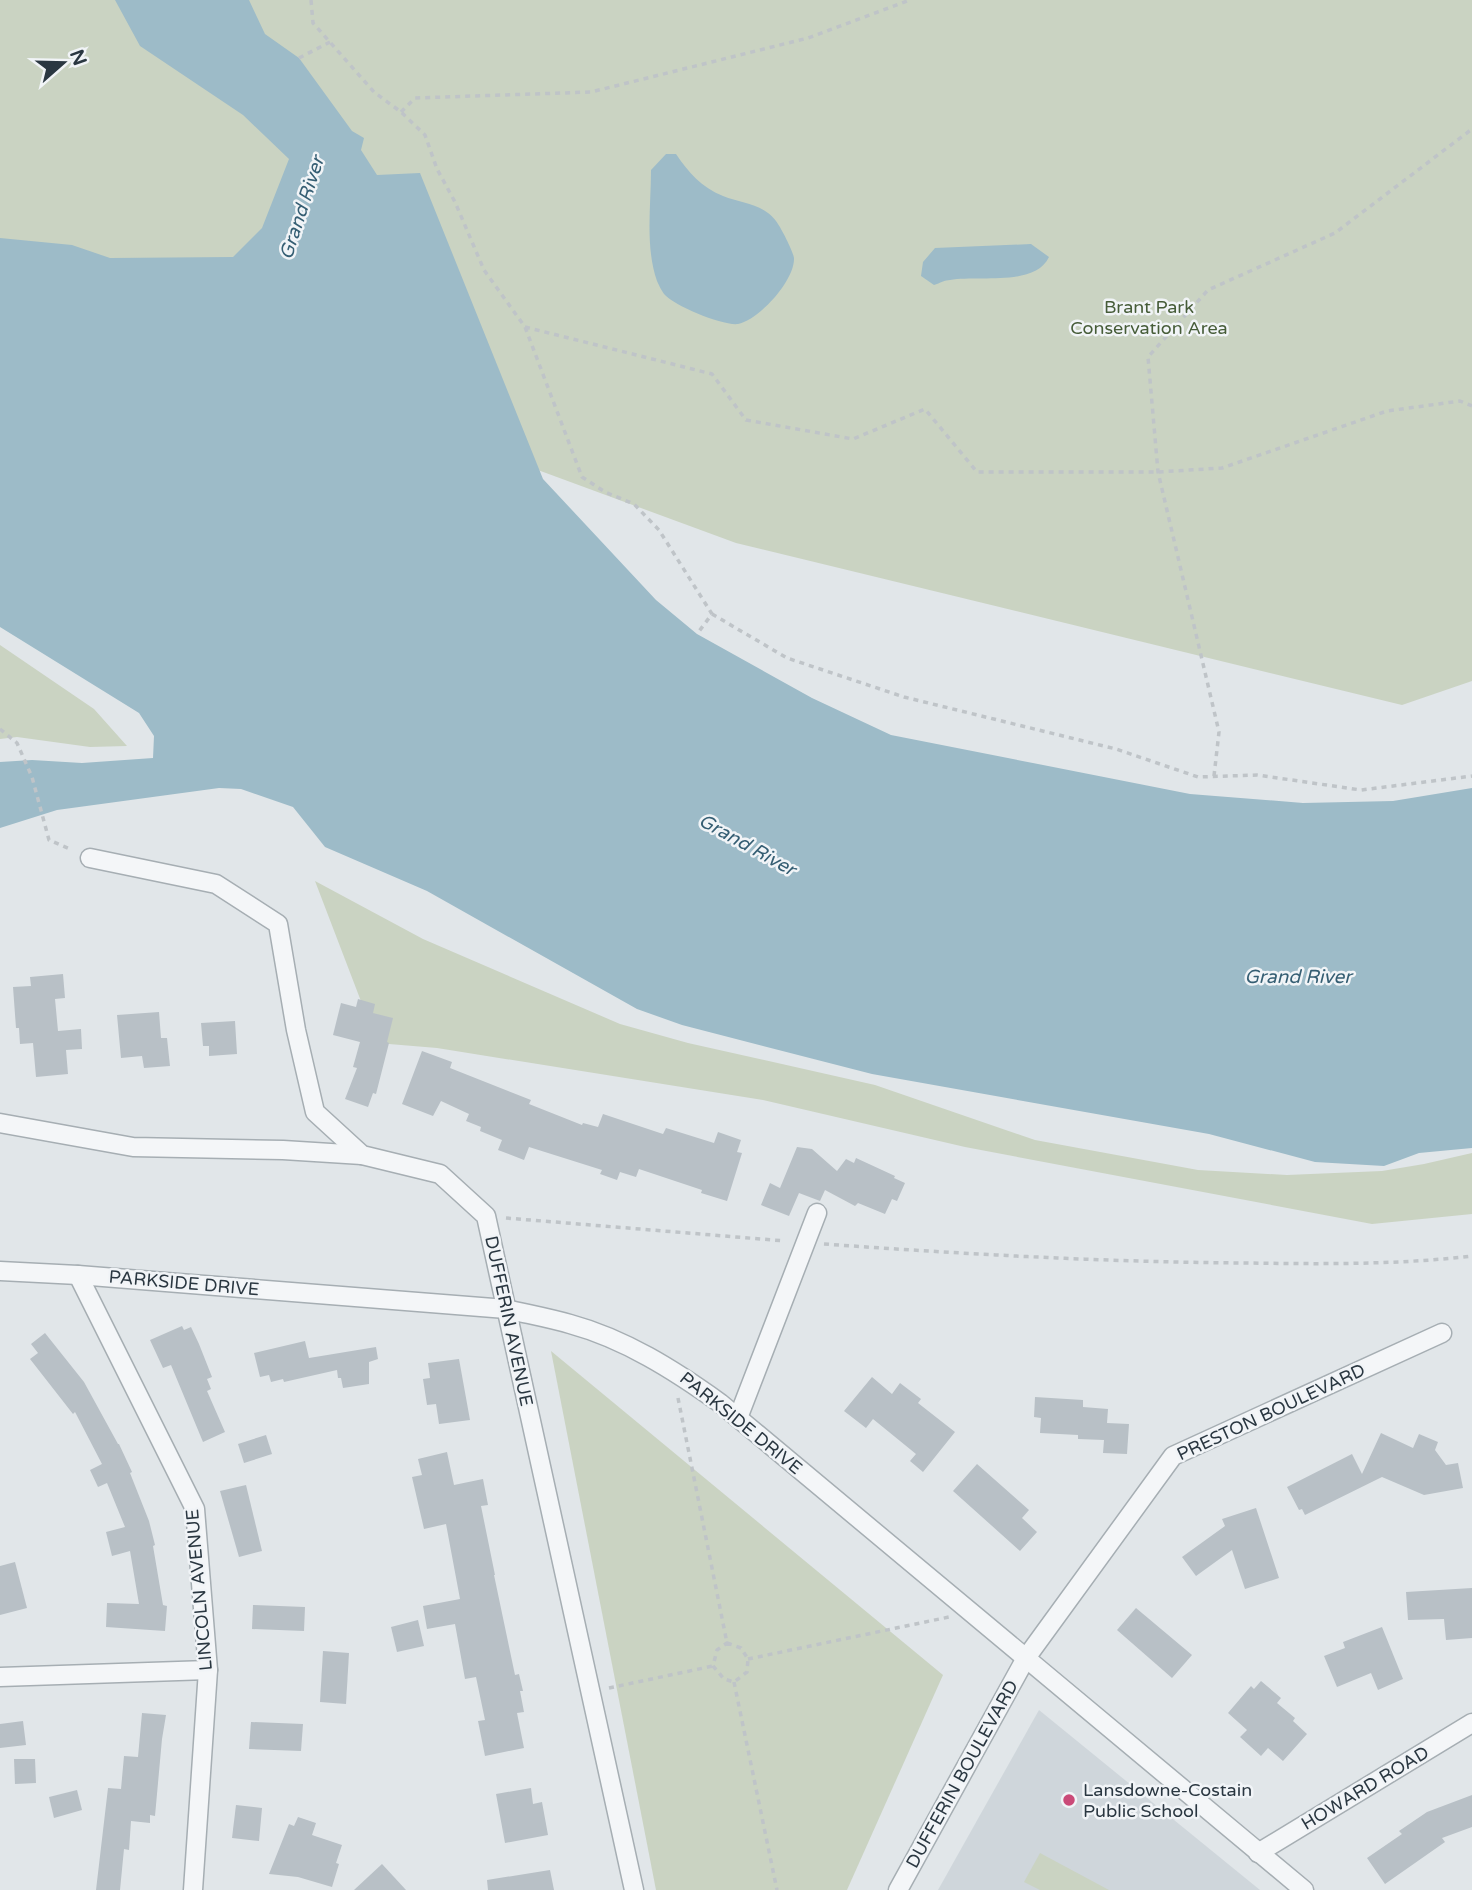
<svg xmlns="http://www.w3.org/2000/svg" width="1472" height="1890" font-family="'Varela Round',sans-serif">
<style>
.built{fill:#cfd6db}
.green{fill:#cad3c2}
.water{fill:#9dbbc8}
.building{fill:#b8c0c6}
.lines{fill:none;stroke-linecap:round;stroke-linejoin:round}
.street-casing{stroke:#a6aeb3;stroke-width:21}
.path{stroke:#bfc4c8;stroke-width:3.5;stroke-dasharray:5 5;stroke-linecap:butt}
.street{stroke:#f4f6f8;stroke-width:18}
.poi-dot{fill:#ca4a78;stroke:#f1f4f7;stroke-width:2.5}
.labels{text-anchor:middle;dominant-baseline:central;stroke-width:5;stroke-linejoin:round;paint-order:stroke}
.park-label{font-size:18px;fill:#465c38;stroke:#f1f4f7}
.street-label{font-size:18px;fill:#2a3741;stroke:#f1f4f7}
.poi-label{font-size:18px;fill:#2a3741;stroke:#f1f4f7;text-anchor:start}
.water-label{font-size:19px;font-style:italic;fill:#355e73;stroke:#f1f4f7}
</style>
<rect width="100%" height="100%" fill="#e1e6e9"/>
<polygon class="built" points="1039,1710 1260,1890 938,1890"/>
<g class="green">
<polygon points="0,0 1472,0 1472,681 1402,705 736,543 0,272"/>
<polygon points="0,645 94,709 127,746 90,747 17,737 0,739"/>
<polygon points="315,881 423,939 620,1024 688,1043 875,1085 1035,1140 1198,1170 1287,1175 1382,1171 1424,1164 1472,1153 1472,1214 1372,1224 965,1147 763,1100 437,1048 377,1043"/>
<polygon points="551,1351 943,1675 847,1890 656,1890"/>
<polygon points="1040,1853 1109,1890 1040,1890 1024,1882"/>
</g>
<g class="water">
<polygon points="115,0 249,0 265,34 299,58 352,131 364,138 361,150 377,175 420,173 543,479 656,600 697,634 812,698 891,735 1190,794 1303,803 1393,801 1472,788 1472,1148 1419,1153 1384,1166 1315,1162 1209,1134 872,1074 682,1025 637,1009 427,891 325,847 293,807 241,789 219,788 57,810 0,828 0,762 32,760 82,763 153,758 154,736 139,713 0,627 0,238 72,245 110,258 233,257 262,228 289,159 243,115 140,46"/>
<path d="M666 154H676C689 173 701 187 723 196 743 204 766 204 778 224 782 230 793 251 794 258 795 280 759 320 738 324 723 326 675 306 665 295 662 292 659 285 657 281 645 247 651 205 651 170Z"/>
<path d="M1031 244 1049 257C1035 287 978 275 950 280 945 280 940 283 934 285L921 276 923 262 935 248Z"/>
</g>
<g class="building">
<polygon points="63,974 65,998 55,999 58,1031 81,1029 82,1049 66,1050 68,1074 36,1077 33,1043 20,1044 19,1028 16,1028 13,987 31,986 30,977"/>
<polygon points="358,999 375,1004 373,1013 393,1018 387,1042 389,1043 376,1094 373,1093 368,1107 345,1099 357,1068 353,1067 360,1042 333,1035 341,1003 356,1007"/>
<polygon points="159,1012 161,1038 167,1038 170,1066 144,1068 142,1056 121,1058 117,1015"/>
<polygon points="235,1021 237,1054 209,1056 209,1046 203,1046 201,1023"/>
<polygon points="422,1051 452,1062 450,1068 531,1100 529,1104 582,1125 583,1123 598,1127 603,1114 663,1134 666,1128 714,1143 718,1132 741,1140 737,1152 742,1153 727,1201 701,1193 702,1190 639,1169 636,1177 620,1172 617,1180 600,1174 602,1170 529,1147 524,1160 498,1150 502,1140 480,1131 481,1127 466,1121 469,1114 441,1101 433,1116 402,1104"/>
<polygon points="797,1147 812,1149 837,1171 846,1159 854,1163 856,1158 895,1176 894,1178 905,1183 897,1201 892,1199 885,1214 858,1203 855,1206 825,1190 820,1201 799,1193 789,1216 761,1205 770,1183 780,1188"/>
<polygon points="182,1326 184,1330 191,1327 199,1344 212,1377 207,1379 211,1389 207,1391 225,1432 203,1442 171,1365 163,1368 150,1340"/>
<polygon points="45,1333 84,1382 118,1444 119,1444 132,1472 130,1473 149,1521 155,1545 153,1546 163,1605 167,1606 165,1631 106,1627 107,1603 139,1604 130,1551 112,1556 106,1532 125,1527 107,1483 98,1487 90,1470 102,1464 75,1412 73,1414 30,1359 38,1353 31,1344"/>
<polygon points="305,1341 309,1358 376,1347 378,1359 369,1362 369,1384 343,1388 341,1378 338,1378 337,1370 284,1382 283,1379 271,1382 269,1375 260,1377 254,1353"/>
<polygon points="459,1359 470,1420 439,1424 436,1404 427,1405 423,1379 430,1378 428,1363"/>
<polygon points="872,1377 892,1394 900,1383 921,1399 918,1403 955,1432 923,1472 910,1461 916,1454 873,1419 866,1428 844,1411"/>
<polygon points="1035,1397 1083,1400 1083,1407 1108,1409 1107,1423 1129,1424 1127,1454 1103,1453 1104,1440 1078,1439 1078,1435 1040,1433 1041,1418 1034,1417"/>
<polygon points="1381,1433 1413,1448 1419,1434 1438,1442 1435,1450 1446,1465 1458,1463 1463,1488 1424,1495 1382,1477 1305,1515 1302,1509 1299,1510 1287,1487 1352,1454 1362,1474"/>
<polygon points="266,1435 272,1454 244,1463 238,1444"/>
<polygon points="447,1452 454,1485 483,1479 488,1505 481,1506 495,1575 494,1575 515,1675 519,1674 523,1691 520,1691 524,1712 517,1713 524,1748 485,1756 478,1721 485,1720 476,1677 465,1679 455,1624 427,1629 423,1606 460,1599 446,1524 424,1529 412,1477 422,1475 418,1459"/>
<polygon points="977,1464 1029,1510 1022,1518 1037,1532 1020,1551 953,1491"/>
<polygon points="246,1485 262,1551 239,1557 220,1491"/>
<polygon points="1256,1508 1279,1578 1245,1589 1232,1550 1196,1576 1182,1557 1225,1526 1222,1519"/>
<polygon points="15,1562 27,1608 0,1615 0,1566"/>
<polygon points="1472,1588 1472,1638 1446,1640 1444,1619 1408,1620 1406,1592"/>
<polygon points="253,1605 305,1607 304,1631 252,1629"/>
<polygon points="1136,1608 1192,1655 1172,1678 1117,1630"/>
<polygon points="418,1620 424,1646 397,1652 391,1627"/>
<polygon points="1382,1627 1403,1679 1378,1690 1371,1673 1337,1687 1324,1656 1345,1648 1343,1642"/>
<polygon points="323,1651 349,1653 346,1704 320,1702"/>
<polygon points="1261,1681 1281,1698 1277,1703 1295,1718 1293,1721 1307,1734 1283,1761 1268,1748 1261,1756 1240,1737 1247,1730 1228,1713 1251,1686 1254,1689"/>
<polygon points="142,1713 166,1715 162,1739 155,1816 150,1815 150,1823 131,1821 129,1850 124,1849 120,1890 96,1890 108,1788 121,1789 124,1756 138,1757"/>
<polygon points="23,1721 26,1745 0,1748 0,1724"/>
<polygon points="251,1722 303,1724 301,1751 249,1749"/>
<polygon points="14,1759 35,1759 36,1783 15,1784"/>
<polygon points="531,1788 533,1804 542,1802 548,1835 505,1843 496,1794"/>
<polygon points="77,1790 82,1810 54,1818 49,1797"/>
<polygon points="1472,1795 1472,1827 1442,1838 1445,1842 1385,1884 1367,1858 1402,1834 1399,1831 1427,1812"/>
<polygon points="236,1805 262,1808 259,1841 232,1838"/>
<polygon points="298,1817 316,1823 312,1835 342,1845 336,1863 339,1864 332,1887 298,1877 269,1874 289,1824 294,1826"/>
<polygon points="382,1864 406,1890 354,1890"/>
<polygon points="550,1870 554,1890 488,1890 487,1880"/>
</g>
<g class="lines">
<g class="street-casing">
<g id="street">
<polyline points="90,858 216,884 278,924 296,1030 315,1112 362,1155 440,1174 486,1216 634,1890"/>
<polyline points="0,1123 133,1147 283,1150 362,1155"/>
<path d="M0 1271 78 1275 506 1309C527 1314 549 1318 570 1324 625 1339 674 1370 720 1403L1304 1890"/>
<polyline points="78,1275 195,1509 208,1670 193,1890"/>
<polyline points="738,1418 817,1213"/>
<polyline points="0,1677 208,1670"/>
<polyline points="1258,1853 1472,1723"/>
<polyline points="898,1890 1026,1658 1173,1456 1442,1333"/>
</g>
</g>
<g class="path">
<polyline points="311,0 313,23 374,92 401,112 425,135 437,169 455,202 484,270 525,327 582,477 605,492 634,504 659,530 712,614 697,634"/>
<polyline points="299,58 330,42"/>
<polyline points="401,112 415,98 591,92 808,38 910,0"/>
<polyline points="525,327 712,374 746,420 853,439 925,409 977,472 1158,472 1222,468 1387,411 1460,401 1472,406"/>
<polyline points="712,614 787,658 904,697 1116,749 1198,777 1257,775 1361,790 1472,776"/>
<polyline points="0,729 17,743 32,777 49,840 72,850"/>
<polyline points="1214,776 1219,732 1158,472 1148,357 1208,290 1335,233 1472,129"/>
<polyline points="506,1218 785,1241"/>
<path d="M824 1244C964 1254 1103 1262 1244 1263 1320 1264 1396 1265 1472 1256"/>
<polyline points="678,1398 727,1643"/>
<polygon points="727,1643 741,1648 748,1659 747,1672 734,1682 724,1679 713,1666 717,1650"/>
<polyline points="748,1659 949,1617"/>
<polyline points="734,1682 777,1890"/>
<polyline points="609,1688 713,1666"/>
</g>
<use href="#street" class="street"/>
</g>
<circle class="poi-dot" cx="1069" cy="1800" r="7"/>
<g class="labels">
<g class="park-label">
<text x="1149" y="307">Brant Park<tspan x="1149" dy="21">Conservation Area</tspan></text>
</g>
<g class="street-label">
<text transform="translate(184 1283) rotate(5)">PARKSIDE DRIVE</text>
<text transform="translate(509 1321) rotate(78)">DUFFERIN AVENUE</text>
<text transform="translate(1271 1412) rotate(-25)">PRESTON BOULEVARD</text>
<text transform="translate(741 1423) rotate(39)">PARKSIDE DRIVE</text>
<text transform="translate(199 1590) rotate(-95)">LINCOLN AVENUE</text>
<text transform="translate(962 1774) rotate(-61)">DUFFERIN BOULEVARD</text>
<text transform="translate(1365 1788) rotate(-31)">HOWARD ROAD</text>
</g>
<g class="poi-label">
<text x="1083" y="1790">Lansdowne-Costain<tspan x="1083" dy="21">Public School</tspan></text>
</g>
<g class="water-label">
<text transform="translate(302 208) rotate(-72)">Grand River</text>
<text transform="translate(747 845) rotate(29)">Grand River</text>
<text x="1298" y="977">Grand River</text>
</g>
</g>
<g transform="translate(63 63) rotate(70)" stroke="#f1f4f7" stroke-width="5" paint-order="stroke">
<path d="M0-5L12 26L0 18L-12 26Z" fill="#2a3741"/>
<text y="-10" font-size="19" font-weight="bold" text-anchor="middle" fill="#2a3741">N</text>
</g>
</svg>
